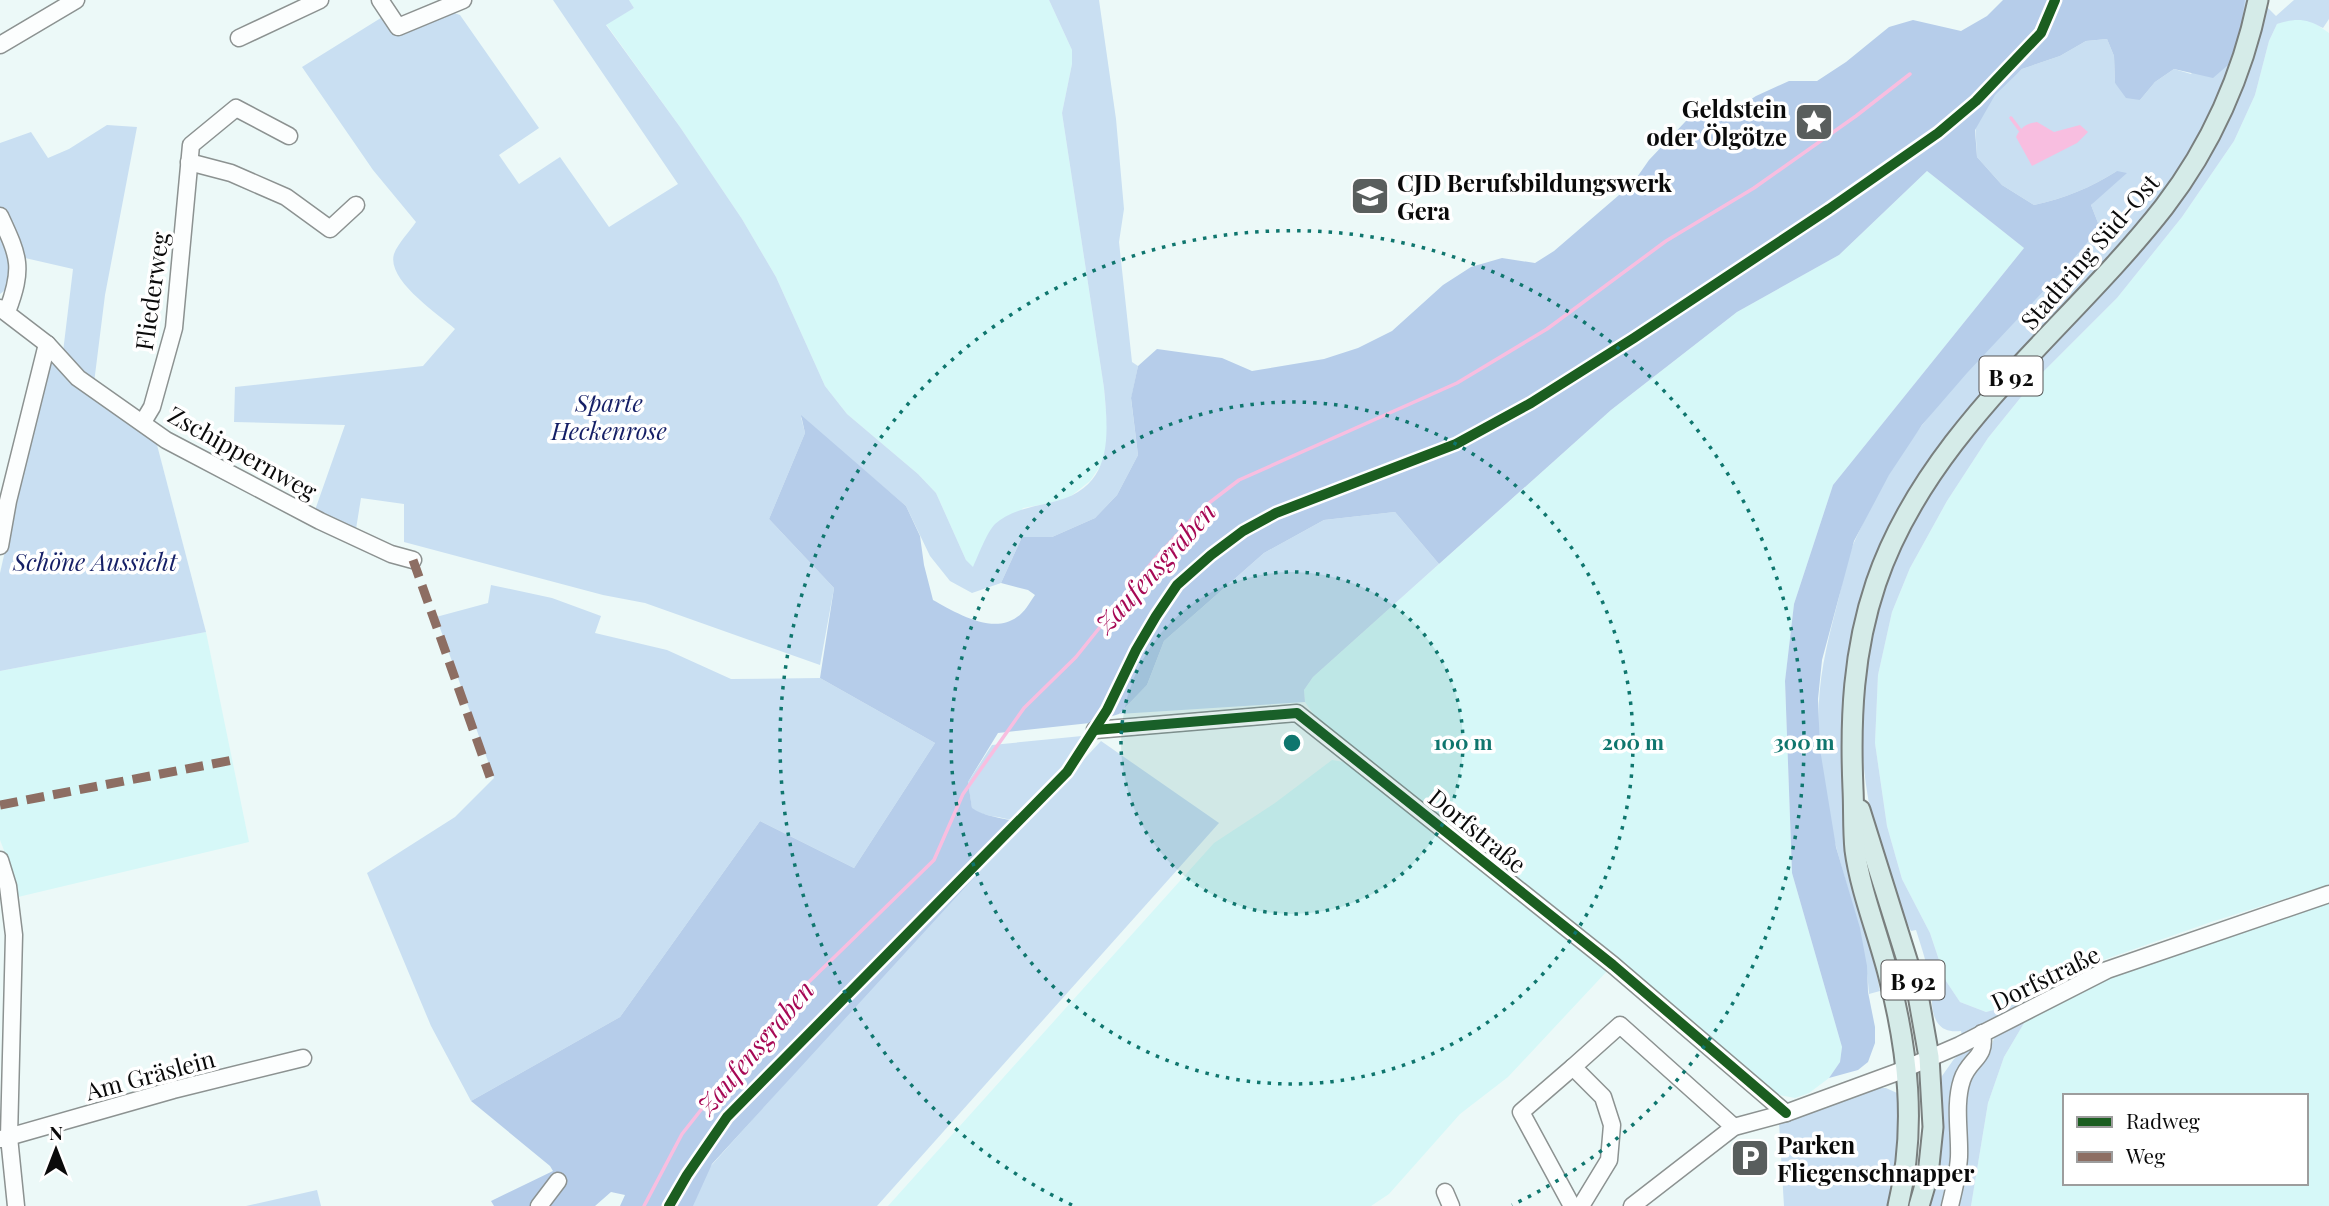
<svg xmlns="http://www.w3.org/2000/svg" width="2329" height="1206" font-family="'Playfair Display',serif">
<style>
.farmland{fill:#d6f8f8;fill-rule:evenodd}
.green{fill:#c9dff2}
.forest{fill:#b6cdea}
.water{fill:#f8bee0}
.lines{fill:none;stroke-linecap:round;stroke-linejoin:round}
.stream{stroke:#f8bee0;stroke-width:3.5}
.minor-casing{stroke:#8c9291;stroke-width:19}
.major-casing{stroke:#797f7e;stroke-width:23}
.minor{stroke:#fcfefe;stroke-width:16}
.major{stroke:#d5ebe8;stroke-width:19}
.quiet{stroke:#8d6e63;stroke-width:9;stroke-dasharray:18 9;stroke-linecap:butt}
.cycleway-casing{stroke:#fff;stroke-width:15}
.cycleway{stroke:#1b5e20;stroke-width:10}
.ring{fill:none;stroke:#0f766e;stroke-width:3.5;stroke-dasharray:3.5 7}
.labels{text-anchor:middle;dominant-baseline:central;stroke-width:7;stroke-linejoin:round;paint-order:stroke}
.shield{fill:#fff;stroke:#545454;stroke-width:2}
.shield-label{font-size:23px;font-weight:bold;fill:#0a0a0a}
.poi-label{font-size:24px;font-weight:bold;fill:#0a0a0a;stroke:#fff;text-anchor:start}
.street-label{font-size:24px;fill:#0a0a0a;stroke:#fff}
.park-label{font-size:24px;font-style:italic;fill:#151f66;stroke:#fff}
.water-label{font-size:26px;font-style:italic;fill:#a60854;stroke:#fff}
.centre{fill:#0f766e;stroke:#fff;stroke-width:3.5}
.ring-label{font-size:21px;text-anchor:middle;font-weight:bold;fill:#0f766e;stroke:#fff;stroke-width:7;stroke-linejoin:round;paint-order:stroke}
</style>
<rect width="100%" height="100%" fill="#ecf9f8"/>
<g class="farmland">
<polygon points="629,0 1049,0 1072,50 1072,64 1062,113 1104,388 1108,434 1105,459 1090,481 1066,500 1023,508 973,568 966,560 936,493 918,474 847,414 825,386 776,277 742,219 680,127 606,24 634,8"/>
<polygon points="2293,18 2310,20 2329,33 2329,885 2211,922 2089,965 2013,1005 1986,1012 1960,1002 1946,981 1930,933 1902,879 1887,826 1875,743 1878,675 1892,612 1910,568 1947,501 1988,438 2034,381 2117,298 2182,217 2234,141 2255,95 2269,41 2277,24"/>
<polygon points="1927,171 2024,248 1833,485 1794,604 1785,682 1792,873 1842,1047 1840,1062 1829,1078 1809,1093 1795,1098 1779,1095 1765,1088 1321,725 1305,702 1304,690 1313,677 1611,410 1737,312 1839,255"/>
<polygon points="206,632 249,842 18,897 14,876 0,840 0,671"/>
<polygon points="1332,760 1350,763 1609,969 1508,1077 1460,1114 1389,1194 1371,1206 888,1206 1214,843 1275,803"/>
<path d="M2329 902V1206H1971L1988 1103 2004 1057 2030 1013 2106 975ZM2065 1096H2306V1183H2065Z"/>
</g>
<g class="green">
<path d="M553 0H629L634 8 606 25 680 127 742 219 776 277 825 386 847 414 918 474 936 493 966 560 973 567C978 556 987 532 995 524 1009 511 1031 507 1049 503 1113 490 1109 440 1104 388L1062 113 1072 64V50L1049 0H1099L1116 119 1124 209 1119 242 1132 362 1138 366 1131 399 1138 455 1117 495 1095 518 1052 537H1022L1001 583 972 593 950 581 930 556 906 506 801 417 805 433 769 519 834 588 820 665 645 603 603 595 404 542V504L361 498 356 529 314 513 345 425 234 422 235 387 423 366 455 329C438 314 386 280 394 254 398 243 410 231 416 222L373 170 302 67 384 16 393 33 448 11 460 15 539 128 499 155 519 184 560 157 609 227 678 184Z"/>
<path d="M2245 0H2250L2229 75 2189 157 2159 201 1928 468 1849 660 1844 704 1843 790 1847 827 1880 991 1869 994C1866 944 1850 898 1837 850 1828 818 1823 784 1820 751 1815 695 1823 658 1837 605 1843 583 1846 558 1856 538 1874 499 1896 458 1923 424 1977 354 2044 296 2100 228L2091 205 2117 171C2090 188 2065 198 2034 205L2002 185 1977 157 1975 120 1984 103 2022 69 2060 56 2086 41 2107 39 2114 56 2115 83 2140 100 2155 82 2174 69 2191 74Z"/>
<path d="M2294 0H2329V19L2323 28C2306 18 2295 18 2277 24L2269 41 2255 95 2234 141 2182 217 2117 298 2034 381 1988 438 1947 501 1910 568 1892 612 1878 675 1875 743 1887 826 1902 879 1930 933 1946 981 1960 1002 1986 1012 2024 1002 1962 1035 1961 1031C1951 1032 1943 1031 1937 1022 1931 1012 1932 1000 1931 989 1929 969 1922 949 1916 930L1911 931C1848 802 1841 644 1913 517 1921 503 1932 490 1941 477 1952 461 1962 445 1974 429 1986 414 2000 400 2013 386 2039 356 2065 327 2090 298 2134 249 2182 202 2215 146 2240 103 2255 54 2267 7L2276 16Z"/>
<polygon points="107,125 137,127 105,295 94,383 63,352 73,269 12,255 9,287 0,294 0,143 31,132 48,158 69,149"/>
<polygon points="48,361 156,441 206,632 0,671 0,573"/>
<polygon points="1395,512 1439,564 1313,677 1304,690 1305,702 1119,714 1147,685 1164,641 1264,553 1324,520"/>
<polygon points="491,585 552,598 601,616 595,633 667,650 731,679 820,678 935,743 854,868 760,821 620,1017 471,1101 431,1026 367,873 455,817 494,778 436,617 488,603"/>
<path d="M1082 736 1083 742 1053 783 1015 821C1000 816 984 817 972 809L968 782 992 745Z"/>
<polygon points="1101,741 1219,823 877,1206 691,1206 709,1168 876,982"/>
<path d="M2030 1013 2004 1057 1988 1103 1971 1206H1954L1967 1084C1978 1061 1990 1058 1996 1031Z"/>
<polygon points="1976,1042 1954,1147 1946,1206 1925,1206 1942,1076 1954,1059"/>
<polygon points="1877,1088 1886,1088 1897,1093 1903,1107 1891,1206 1784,1206 1779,1123"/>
<polygon points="317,1190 321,1206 246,1206"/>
</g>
<path class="forest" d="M2003 0H2245L2240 34 2228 65 2213 78 2174 69 2155 82 2140 100 2126 98 2115 83 2114 56 2107 39 2086 41 2060 56 2022 69 1995 95 1975 130 1977 157 2002 185 2034 205C2065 198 2090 188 2117 171L2127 173 2091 205 2100 228 2070 263 1967 373 1922 425 1889 475 1854 541 1822 660 1818 699 1820 749 1836 847 1860 928 1867 966 1868 992 1875 1027V1043L1868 1062 1858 1070 1829 1078 1840 1062 1842 1047 1792 873 1785 681 1794 604 1833 485 2024 248 1927 171 1839 255 1737 312 1611 410 1439 564 1395 512 1324 520 1264 553 1164 641 1147 685 1119 714 1090 723 998 733 968 782 972 808C984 817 1008 819 1024 823L712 1164 693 1206H620L625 1195 611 1192 595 1206H494L491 1201 553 1171 550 1166 471 1101 620 1017 760 821 854 868 935 743 820 678 834 588 769 519 805 433 801 415 906 506 920 536 924 565 933 600C956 613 993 635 1017 617 1024 613 1030 602 1035 595L1028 590 1001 583 1022 537H1052L1095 518 1117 495 1138 455 1131 398 1138 366 1157 349 1222 358 1252 371 1324 359 1358 348 1392 331 1443 285 1471 267 1502 258 1535 263 1554 251 1633 183 1649 160 1702 104 1718 102 1730 113 1756 96 1789 81H1817L1846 62 1889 27 1913 20 1961 31 1987 16Z"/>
<path class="water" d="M2037 122 2054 132 2080 125 2088 132 2077 143 2032 166 2016 137C2021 127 2026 124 2037 122Z"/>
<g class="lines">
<g class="stream">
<polyline points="2011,118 2020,130"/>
<polyline points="644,1206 682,1134 779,1011 934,860 963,794 1024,708 1076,657 1154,560 1200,510 1239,480 1457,383 1547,329 1666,241 1754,188 1856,116 1910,74"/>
</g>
<g class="minor-casing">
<g id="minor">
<polyline points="380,0 398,27 463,0"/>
<polyline points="239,38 320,0"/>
<polyline points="0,45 76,0"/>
<polyline points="189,162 231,173 286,197 330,229 356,205"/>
<path d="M0 216C19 257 24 267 7 312"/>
<polyline points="0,308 47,344 78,378 166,440 320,521 391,554 413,560"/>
<polyline points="143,422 152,407 174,328 191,145 236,108 289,136"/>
<polyline points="0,546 8,501 47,344"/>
<polyline points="1095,730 1297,713 1613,965 1786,1113"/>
<polyline points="0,860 8,886 14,935 9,1137 16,1206"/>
<polyline points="1,1139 173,1090 303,1058"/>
<polyline points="1445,1192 1451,1206"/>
<polyline points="539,1206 558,1181"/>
<polyline points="1572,1206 1521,1112 1573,1067"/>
<polyline points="1581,1206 1609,1160 1612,1125 1603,1097 1573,1067 1620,1025 1734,1127"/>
<polyline points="1632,1206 1734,1127 1786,1113 1895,1073 1960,1045 2107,970 2329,894"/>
<path d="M1950 1206C1954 1190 1958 1174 1959 1157 1960 1133 1954 1104 1962 1080 1969 1058 1987 1059 1982 1033"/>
</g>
</g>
<g class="major-casing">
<g id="major">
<polyline points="1860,810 1918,995 1929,1057 1933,1127 1928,1175 1919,1206"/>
<path d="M1898 1206C1917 1128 1908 1050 1888 973 1878 934 1860 889 1855 850 1853 830 1854 809 1853 789 1850 718 1853 651 1876 583 1928 430 2068 330 2164 207 2211 146 2243 74 2258 0"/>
</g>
</g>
<use href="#minor" class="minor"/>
<use href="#major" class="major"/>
<g class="quiet">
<polyline points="413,560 490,777"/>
<polyline points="0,805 238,759"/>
</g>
<g class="cycleway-casing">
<g id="cycleway">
<polyline points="1095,730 1297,713 1613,965 1786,1113"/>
<polyline points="669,1206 687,1175 727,1117 1067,772 1107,710 1136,650 1156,616 1177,585 1211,555 1243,531 1276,513 1456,444 1531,403 1634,338 1829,209 1938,133 1976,101 2041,33 2055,0"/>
</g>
</g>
<use href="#cycleway" class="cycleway"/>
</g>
<circle cx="1292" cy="743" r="171" fill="#0f766e" fill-opacity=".12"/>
<g class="ring">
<circle cx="1292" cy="743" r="171"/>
<circle cx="1292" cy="743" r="341"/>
<path d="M1072 1205A512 512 0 1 1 1512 1205"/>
</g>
<defs>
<g id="sight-square" transform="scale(2.0125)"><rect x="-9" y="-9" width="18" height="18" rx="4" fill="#595e5d" stroke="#fff"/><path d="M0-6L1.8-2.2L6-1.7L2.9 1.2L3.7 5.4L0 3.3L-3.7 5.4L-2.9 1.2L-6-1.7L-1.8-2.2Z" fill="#fff"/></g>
<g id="school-square" transform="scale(2.0125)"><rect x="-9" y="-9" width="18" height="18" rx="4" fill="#595e5d" stroke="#fff"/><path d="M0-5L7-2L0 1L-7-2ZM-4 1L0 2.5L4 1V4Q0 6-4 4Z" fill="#fff"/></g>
<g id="parking-square" transform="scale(2.0125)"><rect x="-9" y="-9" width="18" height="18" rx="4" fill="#595e5d" stroke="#fff"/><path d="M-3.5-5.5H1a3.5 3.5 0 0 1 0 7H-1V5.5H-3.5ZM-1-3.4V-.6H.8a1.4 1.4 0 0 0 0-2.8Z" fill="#fff"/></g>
</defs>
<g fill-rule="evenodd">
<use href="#sight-square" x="1814" y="122"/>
<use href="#school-square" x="1370" y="196"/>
<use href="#parking-square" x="1750" y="1158"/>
</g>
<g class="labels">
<g class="shield">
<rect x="1979.5" y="356.5" width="63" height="39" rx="5"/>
<rect x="1881.5" y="960.5" width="63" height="39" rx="5"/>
</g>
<g class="shield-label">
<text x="2011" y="376">B 92</text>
<text x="1913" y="980">B 92</text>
</g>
<g class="poi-label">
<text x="1787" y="108" text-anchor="end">Geldstein<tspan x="1787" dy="28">oder Ölgötze</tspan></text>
<text x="1397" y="182">CJD Berufsbildungswerk<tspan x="1397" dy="28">Gera</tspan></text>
<text x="1777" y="1144">Parken<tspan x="1777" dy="28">Fliegenschnapper</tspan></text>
</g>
<g class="street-label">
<text transform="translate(2089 251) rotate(-49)">Stadtring Süd-Ost</text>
<text transform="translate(151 291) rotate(-82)">Fliederweg</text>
<text transform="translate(243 452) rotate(29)">Zschippernweg</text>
<text transform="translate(1478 830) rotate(39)">Dorfstraße</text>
<text transform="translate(2045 977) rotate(-26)">Dorfstraße</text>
<text transform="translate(150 1074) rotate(-15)">Am Gräslein</text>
</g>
<g class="park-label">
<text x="609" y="402">Sparte<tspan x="609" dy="28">Heckenrose</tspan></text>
<text x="95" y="561">Schöne Aussicht</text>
</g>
<g class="water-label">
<text transform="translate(1155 567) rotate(-48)">Zaufensgraben</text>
<text transform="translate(755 1047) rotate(-50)">Zaufensgraben</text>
</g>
</g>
<circle cx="1292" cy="743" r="10" class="centre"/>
<g class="ring-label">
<text x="1463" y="750">100 m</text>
<text x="1633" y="750">200 m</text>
<text x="1804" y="750">300 m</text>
</g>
<rect x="2063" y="1094" width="245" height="91" fill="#ffffff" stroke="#9d9d9d" stroke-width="2"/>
<rect x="2077" y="1117" width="35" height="10" fill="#1b5e20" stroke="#9d9d9d" stroke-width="2"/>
<text x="2126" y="1129" font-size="21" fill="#0a0a0a">Radweg</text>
<rect x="2077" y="1152" width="35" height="10" fill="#8d6e63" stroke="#9d9d9d" stroke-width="2"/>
<text x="2126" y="1164" font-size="21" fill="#0a0a0a">Weg</text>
<g transform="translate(56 1150)" stroke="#ffffff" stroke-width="5" paint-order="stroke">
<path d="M0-5L12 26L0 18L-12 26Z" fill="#0a0a0a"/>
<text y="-10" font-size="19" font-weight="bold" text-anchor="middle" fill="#0a0a0a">N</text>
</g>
</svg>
